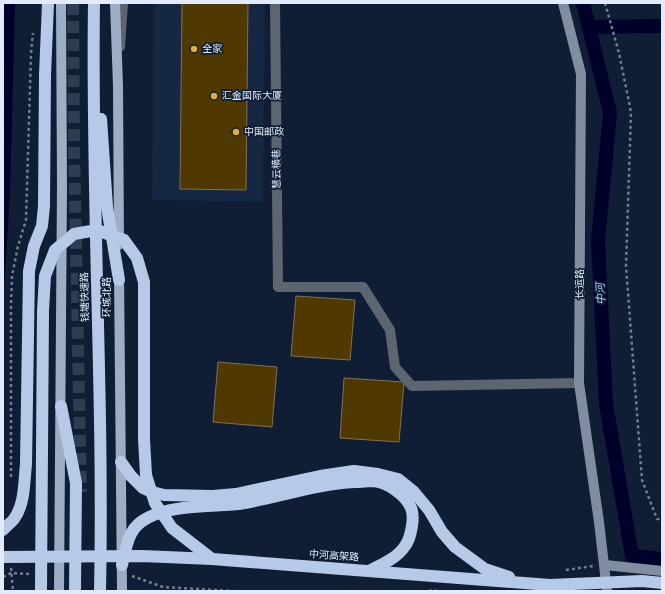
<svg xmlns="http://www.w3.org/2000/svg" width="665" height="594" font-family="Rubik,'Noto Sans SC',sans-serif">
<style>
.built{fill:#162743}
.water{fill:#00002a}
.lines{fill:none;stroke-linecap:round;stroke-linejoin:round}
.canal{stroke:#00002a;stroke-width:14}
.building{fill:#4f3901;stroke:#807153}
.highway-tunnel{stroke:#2f3d53;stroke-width:12;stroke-dasharray:12 6;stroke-linecap:butt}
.path{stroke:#717d91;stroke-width:2.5;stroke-dasharray:3 3;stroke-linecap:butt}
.lane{stroke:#5d6571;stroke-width:8}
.street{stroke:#5d6571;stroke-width:10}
.secondary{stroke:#818da1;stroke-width:10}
.primary{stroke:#9dadc5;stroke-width:10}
.highway{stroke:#b6c9e7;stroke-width:12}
.poi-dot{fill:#e3ae34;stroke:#101e35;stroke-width:1.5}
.labels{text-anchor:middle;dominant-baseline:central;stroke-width:3.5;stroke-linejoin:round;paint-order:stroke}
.poi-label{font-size:10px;fill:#e1ebfb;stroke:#101e35;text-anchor:start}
.street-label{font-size:10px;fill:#e1ebfb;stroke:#101e35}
.water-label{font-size:11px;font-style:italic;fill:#a7c4f2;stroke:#101e35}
</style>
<rect width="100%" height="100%" fill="#101e35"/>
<polygon class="built" points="154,3 265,3 263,202 152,200"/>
<polygon class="water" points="3,3 15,3 10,193 3,307"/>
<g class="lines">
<g class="canal">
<polyline points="583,3 610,113 598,241 606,404 632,556 662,559"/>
<polyline points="589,27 662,26"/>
</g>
</g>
<g class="building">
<polygon points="182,3 248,3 246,190 180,189"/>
<polygon points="296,296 355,300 350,360 291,356"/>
<polygon points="218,362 277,367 272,427 213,422"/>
<polygon points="344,378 404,382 399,442 340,438"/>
</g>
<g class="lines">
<polyline class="highway-tunnel" points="73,3 74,148 81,492"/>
<g class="path">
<polyline points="605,3 619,53 631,112 626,266 642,480 657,519 662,519"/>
<polyline points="11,477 11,305 12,276 18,246 26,220 31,53 33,33"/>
<polyline points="11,568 13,591"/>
<polyline points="566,570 593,566"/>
<polyline points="132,576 163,587 233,591"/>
<polyline points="3,577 11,573 29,574"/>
<polyline points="429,591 436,590"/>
</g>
<polyline class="lane" points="121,47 124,3"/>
<polyline class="street" points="275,3 278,287 363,287 390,330 395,367 412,386 579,383"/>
<g class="secondary">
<polyline points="563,3 581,74 579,383 599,522 607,591"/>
<polyline points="605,565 662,571"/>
</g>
<g class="primary">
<polyline points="115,3 118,86 119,245"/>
<polyline points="119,273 122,591"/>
<polyline points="59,591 62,185 61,3"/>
</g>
<g class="highway">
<path d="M94 3C91 199 104 395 100 591"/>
<polyline points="101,119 107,207 119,280"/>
<polyline points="61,406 76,483 75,591"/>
<polyline points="121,462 131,476 143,488 152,492 164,495 213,496 236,494 320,476 354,471 378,474 398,479 414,492 429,510 442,532 455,547 485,569 509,577"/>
<path d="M3 530C6 526 11 523 14 519 25 504 24 482 26 464L29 271 34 246 42 226 44 206 45 75 48 3"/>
<polyline points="3,557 142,556 212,559 550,585 642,581 662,583"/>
<path d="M122 565C126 549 128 531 141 522 165 504 210 507 239 504 277 498 315 484 355 482 361 482 367 481 373 481 387 482 406 495 411 508 415 517 411 538 405 546 397 558 383 564 371 570"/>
<polyline points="41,591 43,311 45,276 55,250 74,234 97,230 124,240 137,258 144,282 144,439 146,475 155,503 172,528 212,559"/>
</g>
</g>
<g class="poi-dot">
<circle cx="194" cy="49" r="4"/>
<circle cx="214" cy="96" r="4"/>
<circle cx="236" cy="132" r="4"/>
</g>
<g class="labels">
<g class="poi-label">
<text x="202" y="49">全家</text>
<text x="222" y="96">汇金国际大厦</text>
<text x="244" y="132">中国邮政</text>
</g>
<g class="street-label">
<text transform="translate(277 169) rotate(-91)">慧云横巷</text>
<text transform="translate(580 284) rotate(-90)">长运路</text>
<text transform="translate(85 297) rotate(-91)">钱塘快速路</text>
<text transform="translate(107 297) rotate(-90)">环城北路</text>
<text transform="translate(334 556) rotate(4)">中河高架路</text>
</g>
<g class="water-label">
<text transform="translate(601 294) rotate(-93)">中河</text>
</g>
</g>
<rect width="665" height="594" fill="none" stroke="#e1ebfb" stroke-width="8"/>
</svg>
